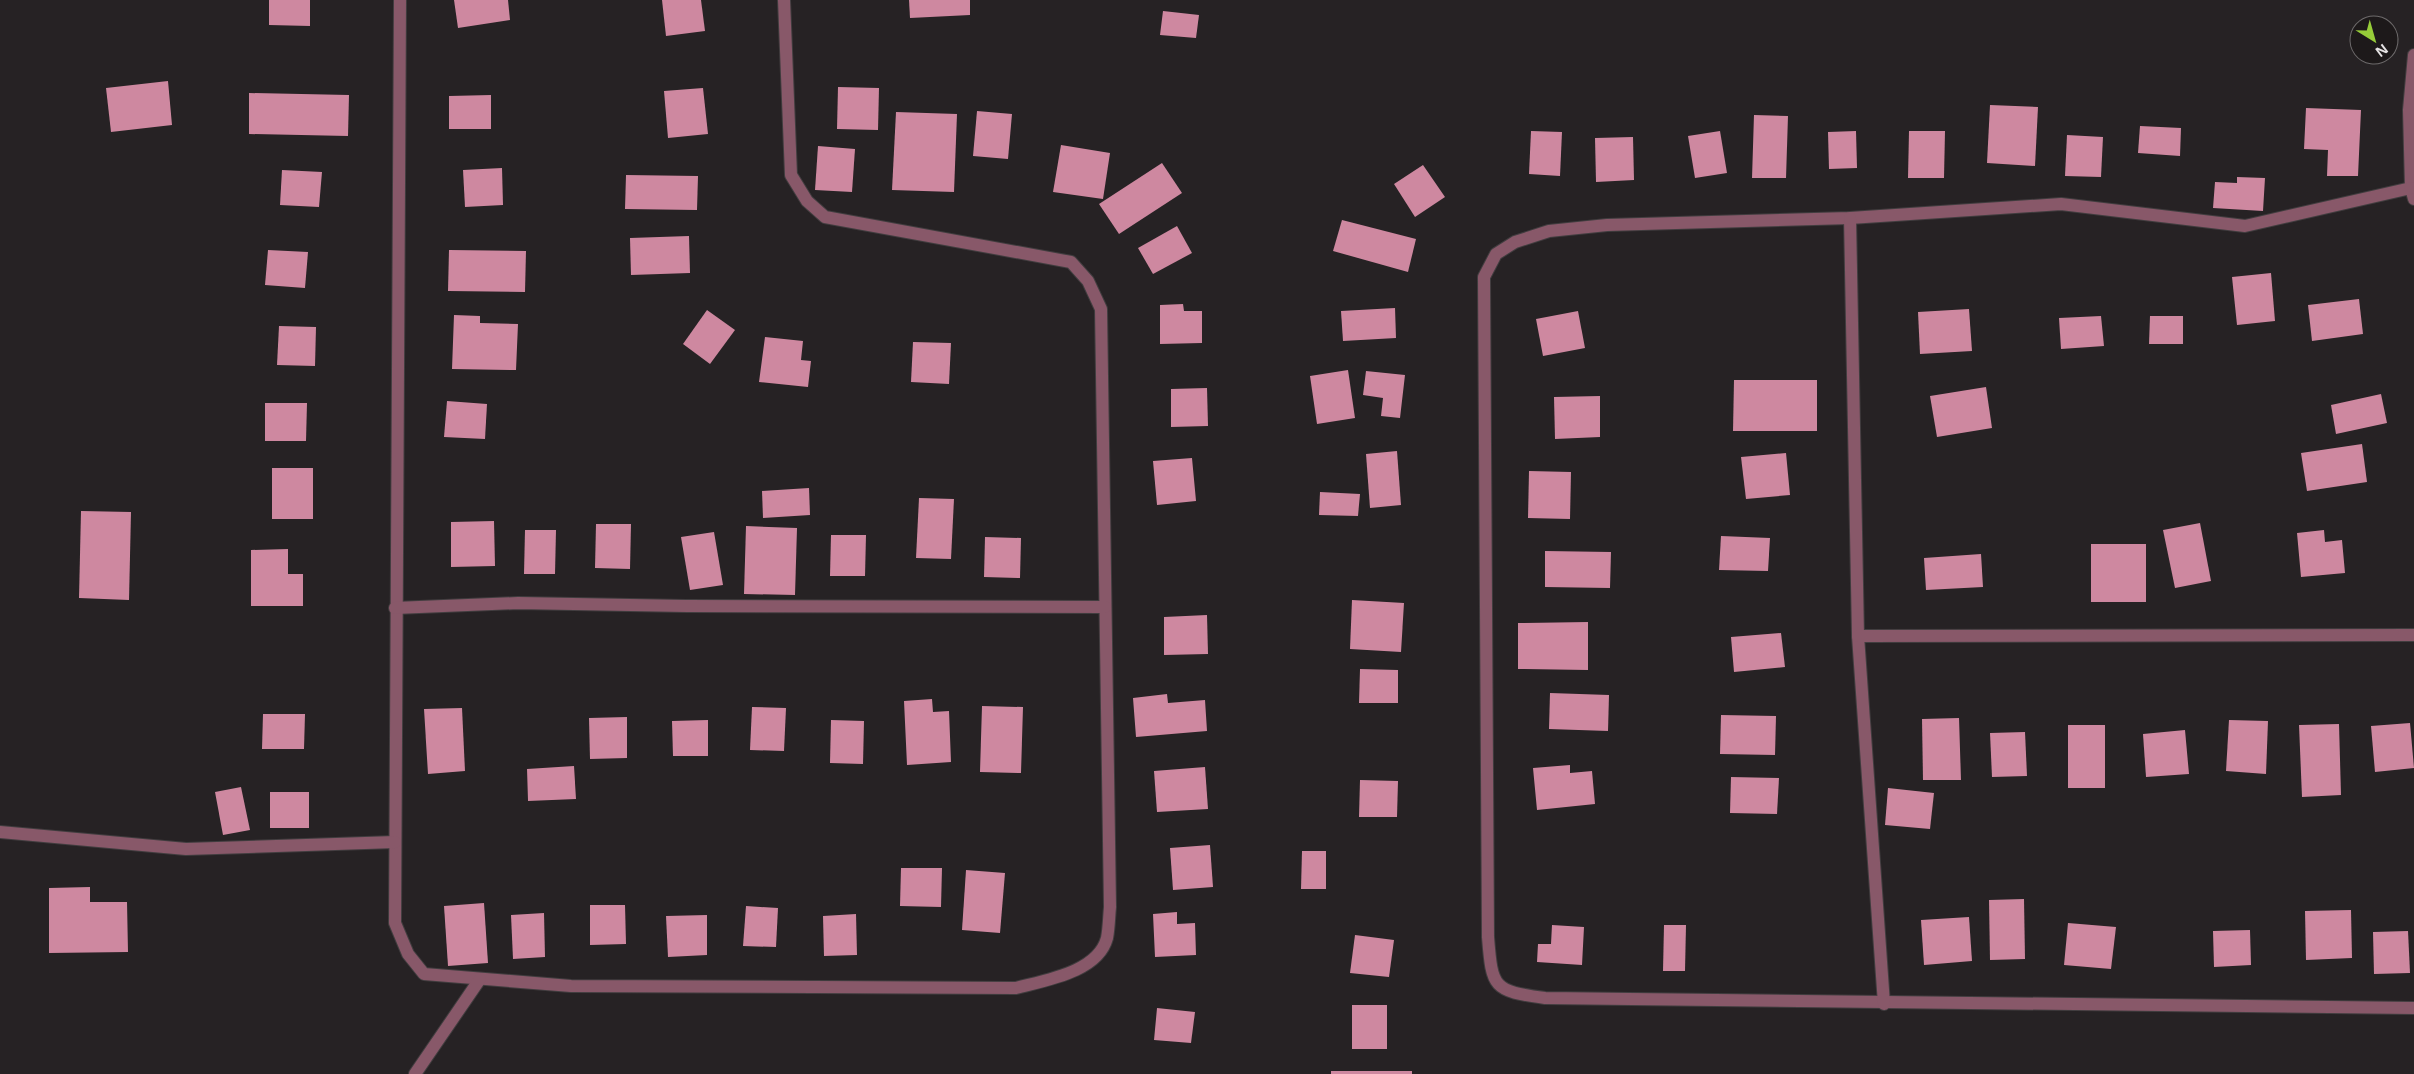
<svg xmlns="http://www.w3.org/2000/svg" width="2414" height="1074" font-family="'Open Sans',sans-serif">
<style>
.building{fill:#ce88a0}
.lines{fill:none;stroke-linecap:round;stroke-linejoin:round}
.minor-casing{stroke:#413d3f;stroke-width:14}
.minor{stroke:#885869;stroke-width:12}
</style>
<rect width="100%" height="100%" fill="#262224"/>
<g class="building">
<polygon points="269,0 310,0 310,26 269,25"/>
<polygon points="454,0 508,0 510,20 458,28"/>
<polygon points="662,0 701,0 705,31 666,36"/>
<polygon points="909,0 970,0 970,15 910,18"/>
<polygon points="1163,11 1199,15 1196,38 1160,35"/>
<polygon points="168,81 172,125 111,132 106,88"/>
<polygon points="838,87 879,88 878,130 837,129"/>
<polygon points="703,88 708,134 668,138 664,91"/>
<polygon points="249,93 349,95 348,136 249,134"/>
<polygon points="491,95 491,129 449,129 449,96"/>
<polygon points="1990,105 2038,107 2035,166 1987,163"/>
<polygon points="2306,108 2361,110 2358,176 2327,176 2328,150 2304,149"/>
<polygon points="977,111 1012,114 1008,159 973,156"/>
<polygon points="896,112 957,114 954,192 892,190"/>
<polygon points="1754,115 1788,116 1786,178 1752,178"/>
<polygon points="2140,126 2181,128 2180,156 2138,153"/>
<polygon points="1531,131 1562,132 1560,176 1529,174"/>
<polygon points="1720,131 1727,173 1695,178 1688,136"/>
<polygon points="1856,131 1857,168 1829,169 1828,132"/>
<polygon points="1909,131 1945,131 1944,178 1908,178"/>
<polygon points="2067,135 2103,137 2101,177 2065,176"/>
<polygon points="1633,137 1634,180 1596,182 1595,138"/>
<polygon points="1061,145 1110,153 1103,199 1053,192"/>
<polygon points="818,146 855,149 852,192 815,190"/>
<polygon points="1162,163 1182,193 1119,234 1099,204"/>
<polygon points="1423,165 1445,197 1415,217 1394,184"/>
<polygon points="502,168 503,205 465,207 463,170"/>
<polygon points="282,170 322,172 319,207 280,205"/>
<polygon points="626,175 698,176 697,210 625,209"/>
<polygon points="2237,177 2265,178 2263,211 2213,208 2215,182 2237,183"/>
<polygon points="1342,220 1416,239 1408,272 1333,251"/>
<polygon points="1177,226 1192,253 1153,274 1138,248"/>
<polygon points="689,236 690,273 631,275 630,238"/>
<polygon points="268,250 308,252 305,288 265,285"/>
<polygon points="449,250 526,251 525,292 448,291"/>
<polygon points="2271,273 2275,321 2237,325 2232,277"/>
<polygon points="2359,299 2363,334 2312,341 2308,305"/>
<polygon points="1183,304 1184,311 1202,311 1202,343 1160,344 1160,305"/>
<polygon points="1395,308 1396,338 1343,341 1341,311"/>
<polygon points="1969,309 1972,351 1920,354 1918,312"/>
<polygon points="707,310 735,330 710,364 683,344"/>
<polygon points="1578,311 1585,348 1543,356 1536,319"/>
<polygon points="454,315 480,316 480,323 518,324 516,370 452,369"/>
<polygon points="2101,316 2104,346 2061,349 2059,318"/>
<polygon points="2150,316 2183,316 2183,344 2149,344"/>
<polygon points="279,326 316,327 315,366 277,365"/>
<polygon points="765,337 803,341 801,360 811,361 808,387 759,382"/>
<polygon points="913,342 951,343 949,384 911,382"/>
<polygon points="1348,370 1355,418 1317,424 1310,376"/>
<polygon points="1366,371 1405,375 1400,418 1381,416 1383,398 1363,395"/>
<polygon points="1734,380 1817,380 1817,431 1733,431"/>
<polygon points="1986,387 1992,428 1937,437 1930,396"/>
<polygon points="1207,388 1208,426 1171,427 1171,389"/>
<polygon points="2381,394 2387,423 2336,434 2331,405"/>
<polygon points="1600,396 1600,437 1555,439 1554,397"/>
<polygon points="447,401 487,404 485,439 444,437"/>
<polygon points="265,403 307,403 306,441 265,441"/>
<polygon points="2362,444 2367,482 2307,491 2301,453"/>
<polygon points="1397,451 1401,505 1370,508 1366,454"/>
<polygon points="1786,453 1790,495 1746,499 1741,457"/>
<polygon points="1192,458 1196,501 1157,505 1153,461"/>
<rect x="272" y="468" width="41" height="51"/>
<polygon points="1529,471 1571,472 1570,519 1528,518"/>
<polygon points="809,488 810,515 763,518 762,491"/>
<polygon points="1320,492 1360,494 1358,516 1319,515"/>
<polygon points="919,498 954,499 951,559 916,558"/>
<polygon points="81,511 131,512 129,600 79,598"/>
<polygon points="494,521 495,566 451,567 451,522"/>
<polygon points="2200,523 2211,581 2175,588 2163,530"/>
<polygon points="596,524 631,524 630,569 595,568"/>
<polygon points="746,526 797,528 795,595 744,594"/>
<polygon points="525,530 556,530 555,574 524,574"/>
<polygon points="2324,530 2325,542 2342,540 2345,573 2301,577 2297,533"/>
<polygon points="714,532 723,585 690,590 681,537"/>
<polygon points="831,535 866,535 865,576 830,576"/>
<polygon points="1721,536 1770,538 1768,571 1719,570"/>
<polygon points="985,537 1021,538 1020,578 984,577"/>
<rect x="2091" y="544" width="55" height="58"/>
<polygon points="288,549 288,574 303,574 303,606 251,606 251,550"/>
<polygon points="1545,551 1611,552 1610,588 1545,587"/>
<polygon points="1981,554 1983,587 1926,590 1924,558"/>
<polygon points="1352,600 1404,603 1401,652 1350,649"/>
<polygon points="1207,615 1208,654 1164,655 1164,617"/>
<polygon points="1588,622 1588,670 1518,669 1518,623"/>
<polygon points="1781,633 1785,667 1734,672 1731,637"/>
<polygon points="1360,669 1398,670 1398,703 1359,703"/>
<polygon points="1550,693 1609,695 1608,731 1549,729"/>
<polygon points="1167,694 1168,703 1205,700 1207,731 1136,737 1133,698"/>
<polygon points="932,699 933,712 949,711 951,762 907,765 904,701"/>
<polygon points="982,706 1023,707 1021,773 980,772"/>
<polygon points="752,707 786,708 784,751 750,750"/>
<polygon points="462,708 465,771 428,774 424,709"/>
<polygon points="263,714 305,714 304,749 262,749"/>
<polygon points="1721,715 1776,716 1775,755 1720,754"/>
<polygon points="627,717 627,758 590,759 589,718"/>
<polygon points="1959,718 1961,780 1923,780 1922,719"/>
<polygon points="708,720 708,756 673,756 672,721"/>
<polygon points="831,720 864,721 863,764 830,763"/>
<polygon points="2229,720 2268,721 2266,774 2226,771"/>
<polygon points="2410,723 2414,768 2375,772 2371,726"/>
<polygon points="2339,724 2341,795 2302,797 2299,725"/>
<rect x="2068" y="725" width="37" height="63"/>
<polygon points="2185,730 2189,774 2146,777 2143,734"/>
<polygon points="2025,732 2027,776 1992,777 1990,733"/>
<polygon points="1570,765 1570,773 1592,771 1595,804 1537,810 1533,768"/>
<polygon points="574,766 576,799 528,801 527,769"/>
<polygon points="1205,767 1208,809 1157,812 1154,771"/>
<polygon points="1731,777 1779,778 1777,814 1730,813"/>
<polygon points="1360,780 1398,781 1397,817 1359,817"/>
<polygon points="241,787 250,830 223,835 215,792"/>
<polygon points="1888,788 1934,793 1930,829 1885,825"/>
<rect x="270" y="792" width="39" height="36"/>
<polygon points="1210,845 1213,887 1173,890 1170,848"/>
<polygon points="1302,851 1326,851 1326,889 1301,889"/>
<polygon points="901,868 942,868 941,907 900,906"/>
<polygon points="966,870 1005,873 1000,933 962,930"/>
<polygon points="90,887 90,902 127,902 128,952 49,953 49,888"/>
<polygon points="2024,899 2025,959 1990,960 1989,900"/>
<polygon points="484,903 488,963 448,966 444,906"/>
<polygon points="590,905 625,905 626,944 590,945"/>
<polygon points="746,906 778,908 776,947 743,946"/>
<polygon points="2351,910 2352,958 2306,960 2305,911"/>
<polygon points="1177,912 1177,924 1195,923 1196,955 1155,957 1153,914"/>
<polygon points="544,913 545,957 513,959 511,915"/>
<polygon points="856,914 857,955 824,956 823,916"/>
<polygon points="707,915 707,955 668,957 666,916"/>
<polygon points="1969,917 1972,961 1924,965 1921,920"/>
<polygon points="2068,923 2116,927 2111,969 2064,965"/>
<polygon points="1552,925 1584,927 1582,965 1537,962 1538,944 1551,944"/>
<polygon points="1664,925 1686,925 1685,971 1663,971"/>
<polygon points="2250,930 2251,965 2214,967 2213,931"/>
<polygon points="2408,931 2410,973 2374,974 2373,932"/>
<polygon points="1355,935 1394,940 1389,977 1350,973"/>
<rect x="1352" y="1005" width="35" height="44"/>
<polygon points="1157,1008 1195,1012 1191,1043 1154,1040"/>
<rect x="1331" y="1071" width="81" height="3"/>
</g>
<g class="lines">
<g class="minor-casing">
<g id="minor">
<path d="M400 0 395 923 408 954 424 974 571 986 1016 988C1046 980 1098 972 1107 938 1109 928 1109 917 1110 907L1101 309 1088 281 1071 262 825 217 807 201 791 175 784 0"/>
<polyline points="2414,55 2409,110 2411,188 2414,199"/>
<path d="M2411 188 2245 226 2061 204 1850 218 1607 225 1549 231 1515 242 1496 254 1484 277 1488 937C1492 988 1493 991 1545 998L2414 1008"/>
<polyline points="1850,218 1858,636 1884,1004"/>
<polyline points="395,608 518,603 686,606 1105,607"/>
<polyline points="1858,636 2414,635"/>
<polyline points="0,832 186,849 395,842"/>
<polyline points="415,1074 480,979"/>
</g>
</g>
<use href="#minor" class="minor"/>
</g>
<g transform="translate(2374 40) rotate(143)"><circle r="24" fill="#1d191a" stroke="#6d6a6b"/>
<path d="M0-4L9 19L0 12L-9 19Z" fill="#96cc39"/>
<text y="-8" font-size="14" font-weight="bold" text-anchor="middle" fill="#e6e3e4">N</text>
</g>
</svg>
